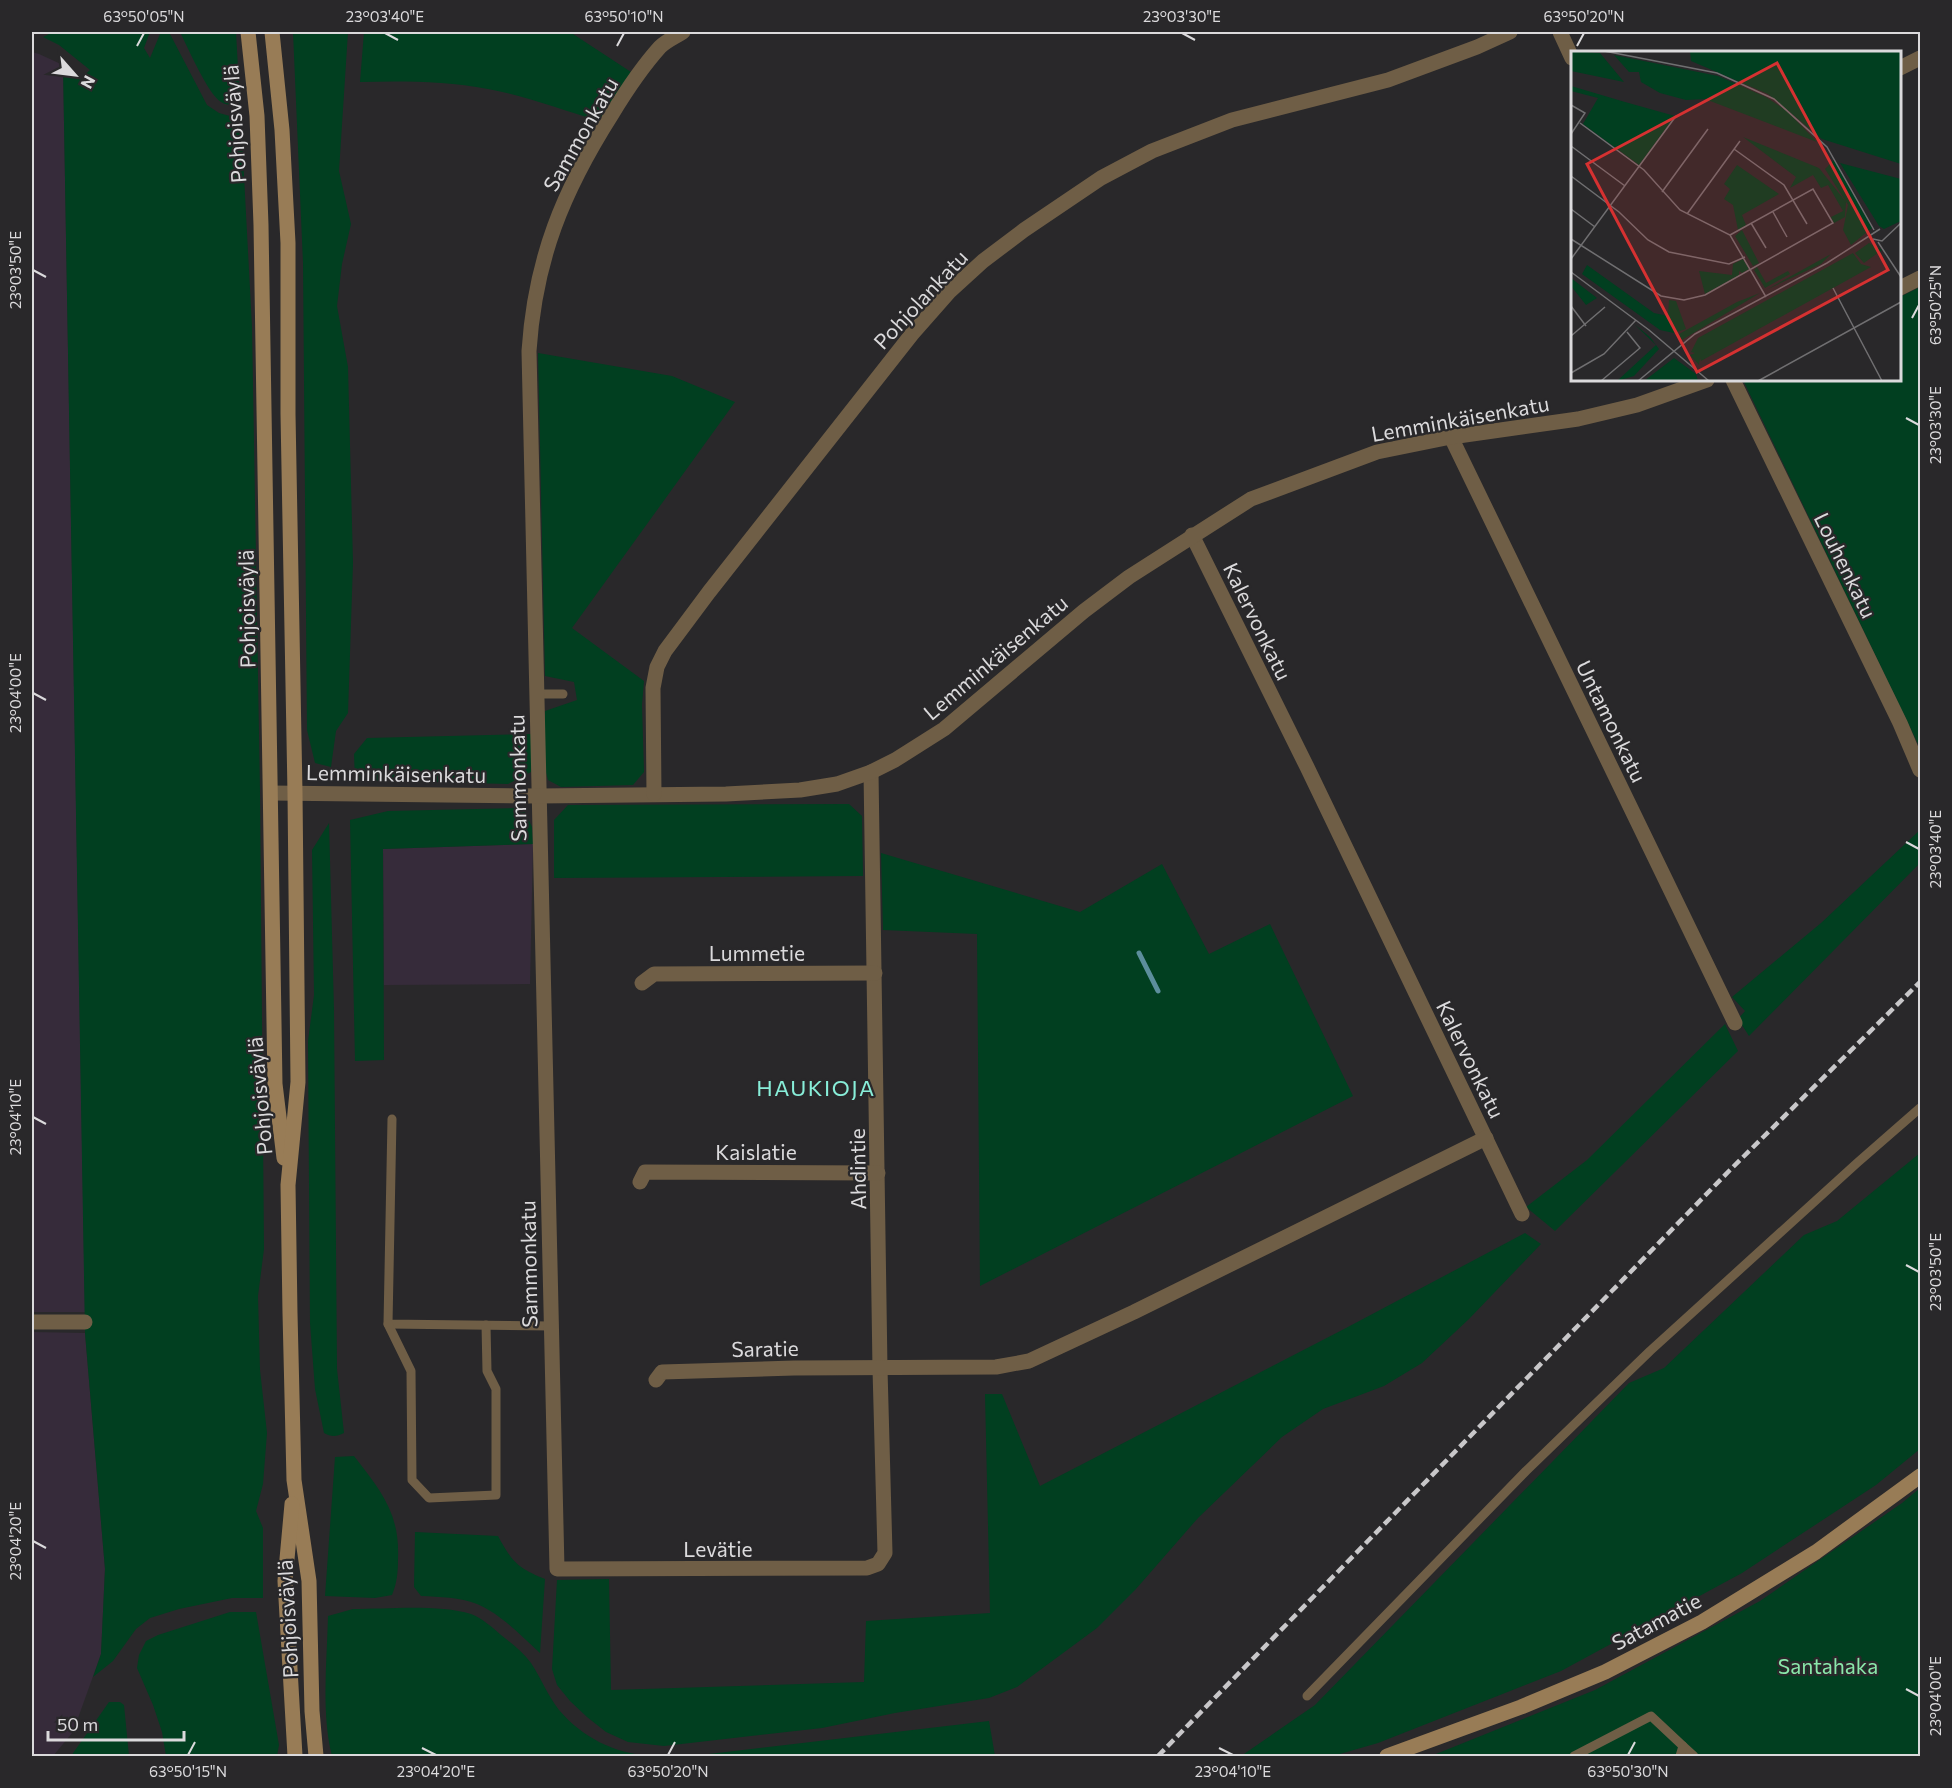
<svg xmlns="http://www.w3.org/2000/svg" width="1952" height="1788" font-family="Commissioner,sans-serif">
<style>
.industrial{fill:#362b3a}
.green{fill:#013f20}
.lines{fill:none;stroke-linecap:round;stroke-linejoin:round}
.stream{stroke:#5c8e9c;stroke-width:5}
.lane{stroke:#6f5e46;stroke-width:9}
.street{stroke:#6f5e46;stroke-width:15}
.secondary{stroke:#987c56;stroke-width:15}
.rail{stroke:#c8c7c9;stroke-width:4.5;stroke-dasharray:9 4.5;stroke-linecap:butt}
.ticks{fill:none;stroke:#dbdadc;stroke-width:2}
.labels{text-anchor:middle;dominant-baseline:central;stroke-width:4.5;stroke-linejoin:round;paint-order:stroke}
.street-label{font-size:21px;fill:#dbdadc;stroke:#29282a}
.park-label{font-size:21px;fill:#8ae7aa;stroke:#29282a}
.neighbourhood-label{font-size:22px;letter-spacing:1.5px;fill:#88eed9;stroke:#29282a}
.inset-road{fill:none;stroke:#706f71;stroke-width:1.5}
.view{fill:#d63131;fill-opacity:0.15;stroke:#d63131;stroke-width:3}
.inset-edge{fill:none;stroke:#dbdadc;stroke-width:3}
.neatline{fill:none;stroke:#dbdadc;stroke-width:2}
.ticks-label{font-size:15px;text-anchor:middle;fill:#dbdadc}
</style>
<rect width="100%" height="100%" fill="#29282a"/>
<g class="industrial">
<polygon points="32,52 39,54 63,65 85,1312 32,1312"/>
<polygon points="533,844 530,984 384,985 383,849"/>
<polygon points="32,1332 85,1333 105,1569 101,1654 73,1732 53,1756 32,1756"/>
</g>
<g class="green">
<polygon points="53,32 150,32 144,48 150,58 160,34 166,32 170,34 207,105 219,113 241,119 252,327 260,792 264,1249 258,1296 260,1370 267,1433 263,1484 256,1511 263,1528 263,1598 232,1598 179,1609 150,1618 136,1629 113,1661 93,1677 101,1654 105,1569 85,1333 63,65 80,79 90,70 59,45 43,37"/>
<path d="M180 32H236L240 104C233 105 228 106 221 102 208 94 188 48 180 32Z"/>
<polygon points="293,32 348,32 339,171 351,224 342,264 337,306 348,367 353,563 348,713 336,731 331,767 315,763 307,730 303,263"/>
<path d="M364 32H570L631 72 599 121C562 110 526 96 488 89 446 81 403 81 360 82Z"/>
<polygon points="1920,287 1920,748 1743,380 1900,380 1900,297"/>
<polygon points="538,353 672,376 735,402 572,628 644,681 642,705 644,772 633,785 561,787 548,780 545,769 545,711 577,700 574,682 545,676"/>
<polygon points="531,734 531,772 508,784 355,780 354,754 367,738"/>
<polygon points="849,804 862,816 863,876 554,878 554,820 568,805"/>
<polygon points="523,808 532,827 533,844 383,849 384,1060 355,1061 350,820 388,811"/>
<path d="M329 823 334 1010 337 1369 344 1433C336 1437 331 1437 324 1433L315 1389 310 1323 308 1041 314 995 312 850Z"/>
<polygon points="1920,830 1920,863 1749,1036 1738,1019 1745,1011 1732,997 1821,923"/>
<polygon points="881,853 1080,912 1162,864 1209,954 1270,924 1353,1096 980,1286 977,934 883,930"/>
<polygon points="1725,1024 1738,1051 1555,1231 1526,1207 1587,1160"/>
<polygon points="1920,1153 1920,1449 1876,1485 1742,1573 1561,1671 1378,1743 1333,1756 1241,1756 1315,1705 1629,1383 1664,1368 1804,1235 1837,1221"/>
<polygon points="1525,1233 1541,1244 1469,1319 1422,1363 1384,1386 1323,1409 1282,1437 1198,1518 1136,1589 1097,1628 1017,1687 989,1698 895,1713 822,1728 664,1746 628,1742 606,1732 587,1717 570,1701 557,1685 552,1669 557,1580 609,1579 611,1690 864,1682 866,1621 990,1613 985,1394 1002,1394 1040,1486 1346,1328"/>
<path d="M354 1456C381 1491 400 1513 398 1559 398 1572 397 1583 392 1595L375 1598 325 1596 335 1457Z"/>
<polygon points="1920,1488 1920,1756 1431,1756 1595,1690 1760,1601 1902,1503"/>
<path d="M415 1532 498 1536C512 1562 518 1568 545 1579L540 1653C521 1636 501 1614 477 1604 460 1597 440 1597 421 1596L414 1587Z"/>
<path d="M353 1609C387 1609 439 1604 471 1614 482 1618 493 1628 501 1635 511 1643 523 1652 531 1663 541 1678 548 1696 559 1710 583 1738 614 1753 650 1756H332C321 1713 327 1661 328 1616Z"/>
<polygon points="230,1612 256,1612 279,1745 277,1756 166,1756 162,1732 153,1705 137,1668 139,1655 146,1641 158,1635"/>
<polygon points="109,1702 120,1702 124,1705 129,1756 71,1756"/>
<polygon points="989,1721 995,1756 692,1756"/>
</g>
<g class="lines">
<polyline class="stream" points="1139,953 1158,991"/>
<g class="lane">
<polyline points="537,694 563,694"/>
<polyline points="392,1119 388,1324 551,1326"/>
<polyline points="388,1324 411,1371 412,1480 429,1498 496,1495 496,1389 487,1371 486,1325"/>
<polyline points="1307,1696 1526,1471 1650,1351 1857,1163 1920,1108"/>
<polyline points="1683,1746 1694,1756"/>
<polyline points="1574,1756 1651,1716 1683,1746 1680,1756"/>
</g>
<g class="street">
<path d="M683 32C675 37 666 41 660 47 642 67 626 91 612 114 563 191 535 259 529 351L557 1569 867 1568 878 1564 885 1553 880 1369 871 772"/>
<polyline points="1560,32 1572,58"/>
<polyline points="1900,68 1920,58"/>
<polyline points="1900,288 1920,278"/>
<polyline points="1733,380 1900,723 1920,770"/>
<polyline points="1451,437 1735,1023"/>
<polyline points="1192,535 1307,767 1522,1214"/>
<polyline points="271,793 538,796 726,794 800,790 837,784 871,772 895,760 944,729 1084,611 1129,577 1251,499 1377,452 1451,437 1578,419 1637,405 1707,380"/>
<polyline points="654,794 653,688 657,667 665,651 709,592 912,334 949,292 983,261 1024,230 1101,178 1152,151 1232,120 1388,80 1477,47 1510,32"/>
<polyline points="642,983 654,974 875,973"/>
<polyline points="640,1182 645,1172 878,1173"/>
<polyline points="32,1322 85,1322"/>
<polyline points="656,1380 662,1372 794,1368 996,1367 1029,1361 1134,1312 1486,1138"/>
</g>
<g class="secondary">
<polyline points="248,32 257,116 261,225 275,1084 284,1158"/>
<polyline points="272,32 282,130 288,243 288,414 295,793 298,1082 288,1185 290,1313 294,1480 309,1581 312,1711 316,1756"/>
<polyline points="292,1504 285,1581 295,1756"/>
<polyline points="1387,1756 1521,1707 1605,1672 1702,1622 1816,1552 1920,1476"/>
</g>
<polyline class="rail" points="1158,1756 1730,1170 1920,982"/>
</g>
<path class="ticks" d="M385 33 398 40M1182 33 1195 40M137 46 144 33M617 46 624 33M1577 46 1584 33M33 270 46 277M1912 318 1919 305M1906 418 1919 425M33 693 46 700M1906 842 1919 849M33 1117 46 1124M1906 1265 1919 1272M33 1541 46 1548M1906 1689 1919 1696M422 1748 436 1755M1219 1748 1233 1755M188 1755 195 1742M668 1755 675 1742M1628 1755 1635 1742"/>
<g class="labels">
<g class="street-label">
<text transform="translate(234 124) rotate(-94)">Pohjoisväylä</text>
<text transform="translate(580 134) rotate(-60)">Sammonkatu</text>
<text transform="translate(920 299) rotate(-47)">Pohjolankatu</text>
<text transform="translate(1460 418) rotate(-10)">Lemminkäisenkatu</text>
<text transform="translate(1846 565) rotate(64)">Louhenkatu</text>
<text transform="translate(246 609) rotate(-91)">Pohjoisväylä</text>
<text transform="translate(1258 621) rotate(64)">Kalervonkatu</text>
<text transform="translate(995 657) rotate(-40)">Lemminkäisenkatu</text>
<text transform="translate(1612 721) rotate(64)">Untamonkatu</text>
<text transform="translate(396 773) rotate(1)">Lemminkäisenkatu</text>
<text transform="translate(517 778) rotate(-91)">Sammonkatu</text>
<text x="757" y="952">Lummetie</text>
<text transform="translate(1471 1059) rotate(64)">Kalervonkatu</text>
<text transform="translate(259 1096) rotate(-95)">Pohjoisväylä</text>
<text x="756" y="1151">Kaislatie</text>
<text transform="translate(857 1169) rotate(-91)">Ahdintie</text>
<text transform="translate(528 1264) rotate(-91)">Sammonkatu</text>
<text transform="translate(765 1348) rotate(-1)">Saratie</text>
<text x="718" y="1548">Levätie</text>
<text transform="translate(287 1619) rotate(-93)">Pohjoisväylä</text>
<text transform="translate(1656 1621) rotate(-28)">Satamatie</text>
</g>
<g class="park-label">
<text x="1828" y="1665">Santahaka</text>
</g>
<g class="neighbourhood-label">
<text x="816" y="1087">HAUKIOJA</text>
</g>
</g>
<g transform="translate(1571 51)">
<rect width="330" height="330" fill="#29282a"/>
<path d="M0 0 29 2 53 31 0 20ZM119 0H330V113L251 88 197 43 120 10ZM43 4 147 25 195 46 216 60 246 91 134 48 115 49 89 42 70 31 68 21H58ZM0 35 54 51 104 65 68 114 12 73 27 47 0 40ZM172 86 248 117 275 151 274 166 263 172 260 166 272 160 257 134 250 137 242 124 219 137 225 126ZM263 109 301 177 280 194 272 179 277 154 254 118ZM269 112 330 128V170L313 178 308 175ZM166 114 208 143 171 164 175 174 167 179 162 154 153 148 159 138 153 133ZM171 179 188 212 182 215 164 185ZM298 192 311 199 293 212 284 202ZM282 202 290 213 300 216 130 310 129 307 128 314 119 304 124 302 120 301 127 287ZM260 203 250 213 195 239ZM172 208 178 218 171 222 168 220V224L134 243 128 220 161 224 162 213ZM16 214 83 262 97 265 98 249 105 250 115 278 103 282 89 279 11 223ZM186 216 195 232 217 220 219 223 194 237 183 219ZM0 227 9 234 26 247 15 254 0 235ZM189 242 111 289 108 283 166 251ZM63 273 79 286 88 298 63 325 46 330 85 294ZM103 307 125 323 127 330H73Z" fill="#013f20"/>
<path class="inset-road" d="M33 0 146 22 203 48 256 96 303 179M0 54 14 62 0 83M9 72 73 119 109 159 159 184 195 246M0 95 54 135M163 98 213 134 236 173M0 125 48 161 77 189 98 201 158 213 174 206M91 141 137 78M0 158 24 176M202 161 216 186M116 163 169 90M180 172 195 197M0 188 90 245 113 249 134 244 262 172 242 138 159 184M302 188 311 190 330 172M307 191 330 226M0 208 105 65M0 221 78 279 138 330M262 237 311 330M0 255 15 275M0 285 34 256M0 322 33 303 65 269M30 330 69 297 56 281M67 330 124 283 256 212 309 178M187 330 330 251"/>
<path class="view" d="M206 12 317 219 126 321 16 113Z"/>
<rect width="330" height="330" class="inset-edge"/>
</g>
<rect width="1952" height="1788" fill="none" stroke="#29282a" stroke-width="66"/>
<g transform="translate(75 75) rotate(118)" stroke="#29282a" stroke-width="4.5" paint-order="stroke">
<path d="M0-4.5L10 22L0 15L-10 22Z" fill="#dbdadc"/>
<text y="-9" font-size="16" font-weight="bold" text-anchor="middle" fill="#dbdadc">N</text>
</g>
<path d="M48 1731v9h136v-9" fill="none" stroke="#dbdadc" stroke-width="3"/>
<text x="57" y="1731" font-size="18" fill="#dbdadc" stroke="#29282a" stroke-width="4.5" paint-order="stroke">50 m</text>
<rect x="33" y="33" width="1886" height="1722" class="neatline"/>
<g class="ticks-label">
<text x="144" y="22">63°50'05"N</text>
<text x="385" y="22">23°03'40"E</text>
<text x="624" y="22">63°50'10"N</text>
<text x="1182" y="22">23°03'30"E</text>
<text x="1584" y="22">63°50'20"N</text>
<text transform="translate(16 270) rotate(-90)" y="5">23°03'50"E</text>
<text transform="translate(1936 305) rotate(-90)" y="5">63°50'25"N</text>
<text transform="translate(1936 425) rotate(-90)" y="5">23°03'30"E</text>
<text transform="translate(16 693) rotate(-90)" y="5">23°04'00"E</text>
<text transform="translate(1936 849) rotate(-90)" y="5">23°03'40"E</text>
<text transform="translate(16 1117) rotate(-90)" y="5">23°04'10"E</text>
<text transform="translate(1936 1272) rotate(-90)" y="5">23°03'50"E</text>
<text transform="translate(16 1541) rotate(-90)" y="5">23°04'20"E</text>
<text transform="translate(1936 1696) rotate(-90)" y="5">23°04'00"E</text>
<text x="188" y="1777">63°50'15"N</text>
<text x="436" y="1777">23°04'20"E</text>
<text x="668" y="1777">63°50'20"N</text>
<text x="1233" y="1777">23°04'10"E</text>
<text x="1628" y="1777">63°50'30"N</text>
</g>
</svg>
